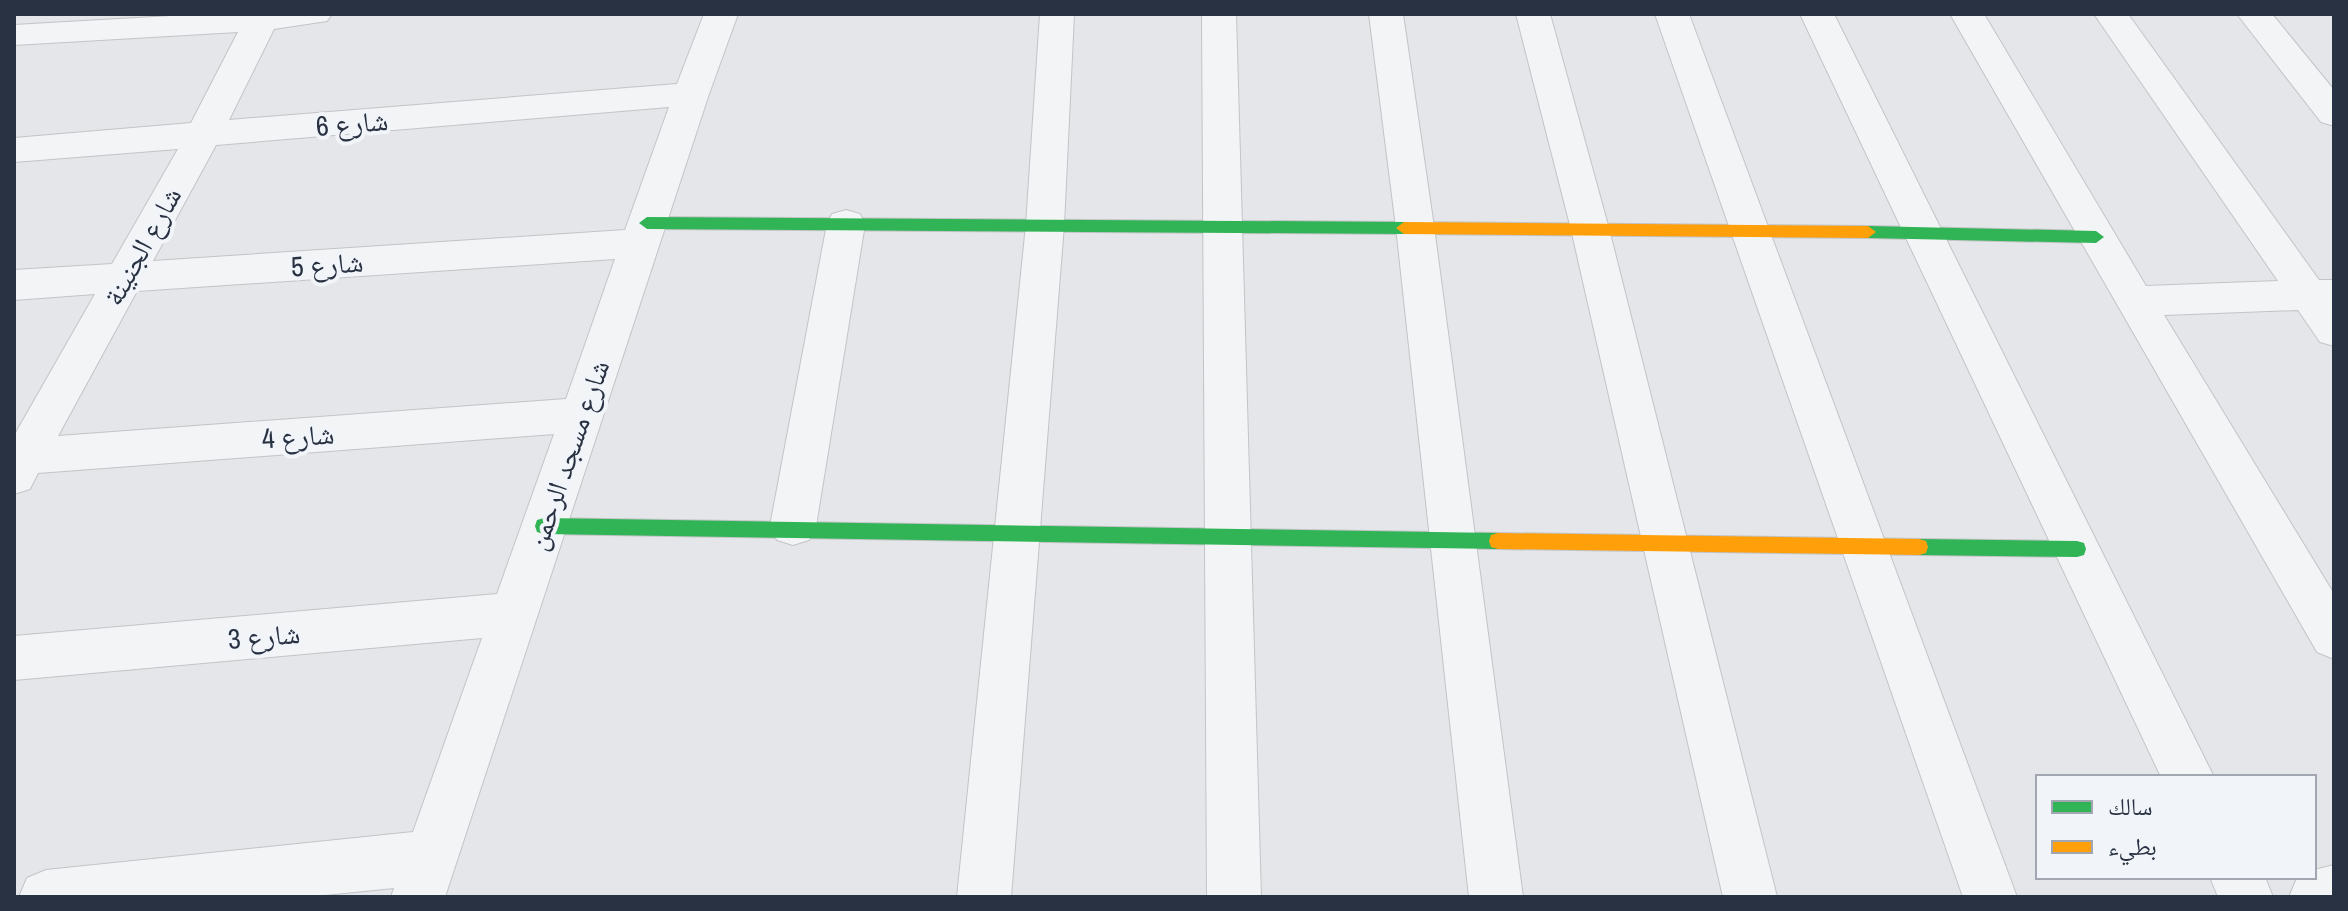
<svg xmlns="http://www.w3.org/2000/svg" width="2348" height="911" font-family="'Archivo Narrow','Noto Naskh Arabic',sans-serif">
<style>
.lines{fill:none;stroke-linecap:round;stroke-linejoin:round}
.street-casing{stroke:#c2c4c7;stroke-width:2}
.fast-casing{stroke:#c2c4c7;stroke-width:2}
.slow-casing{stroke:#c2c4c7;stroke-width:2}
.street{fill:#f3f4f6;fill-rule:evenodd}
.fast{fill:#30b455;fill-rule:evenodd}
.slow{fill:#ff9f0a;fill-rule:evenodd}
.labels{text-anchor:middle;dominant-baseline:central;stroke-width:8;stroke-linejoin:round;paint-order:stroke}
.street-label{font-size:28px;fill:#293243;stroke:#f1f4f8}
</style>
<rect width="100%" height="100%" fill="#e4e6e9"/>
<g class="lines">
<g class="street-casing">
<g id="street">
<path d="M206 14H332L327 21 274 29 229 120 677 84 704 14H738L709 94 445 897H391L394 888 305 897H19L27 878 46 870 413 832 482 638 14 680V636L497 594 554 434 38 473 30 489 14 494V436L95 294 14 300V270L112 264 178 149 14 162V138L191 123 238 32 14 45V25ZM669 107 625 230 153 261 216 145ZM615 259 566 399 58 436 137 291Z"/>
<polygon points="1040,14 1074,14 1064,225 1011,897 957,897 1026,225"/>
<polygon points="1202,14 1236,14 1261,897 1207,897"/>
<polygon points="1369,14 1403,14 1434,227 1523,897 1469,897 1396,227"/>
<polygon points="1516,14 1550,14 1609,229 1777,897 1723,897 1571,229"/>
<polygon points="1655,14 1689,14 2017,897 1963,897"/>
<polygon points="1800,14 1834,14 2214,777 2161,777"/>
<polygon points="1950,14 1984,14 2146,286 2278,281 2094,14 2128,14 2319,280 2334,280 2334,346 2320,342 2298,310 2164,315 2334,594 2334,659 2317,652"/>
<polygon points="2237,14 2272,14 2334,90 2334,126 2321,122"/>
<polygon points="846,210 860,214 865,224 816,526 809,540 793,545 777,540 770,526 827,224 832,214"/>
<polygon points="2334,865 2334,897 2289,897 2297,878 2314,877 2314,870"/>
<polygon points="2210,877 2265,877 2273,897 2218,897"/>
</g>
</g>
<g class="fast-casing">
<g id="fast">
<polygon points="647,217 1404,222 1412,228 1404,234 647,229 639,223"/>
<polygon points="1868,226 2096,231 2104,237 2096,243 1868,238 1860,232"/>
<polygon points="544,518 1498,533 1505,535 1507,541 1505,547 1498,549 544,534 537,532 535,526 537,520"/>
<polygon points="1919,539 2077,541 2084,543 2086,549 2084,555 2077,557 1919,555 1912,553 1910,547 1912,541"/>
</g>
</g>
<g class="slow-casing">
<g id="slow">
<polygon points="1404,222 1868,226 1876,232 1868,238 1404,234 1396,228"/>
<polygon points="1498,533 1919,539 1926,541 1928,547 1926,553 1919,555 1498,549 1491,547 1489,541 1491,535"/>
</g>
</g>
<use href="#street" class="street"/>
<use href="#fast" class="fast"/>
<use href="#slow" class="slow"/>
</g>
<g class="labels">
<g class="street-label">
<text transform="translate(352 123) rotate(-5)">شارع 6</text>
<text transform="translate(142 246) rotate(-61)">شارع الجنينة</text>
<text transform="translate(327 264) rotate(-4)">شارع 5</text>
<text transform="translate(298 436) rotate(-4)">شارع 4</text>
<text transform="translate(568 455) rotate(-71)">شارع مسجد الرحمن</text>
<text transform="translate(264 636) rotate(-5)">شارع 3</text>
</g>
</g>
<rect width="2348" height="911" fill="none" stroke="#293243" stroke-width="32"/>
<rect x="2036" y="775" width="280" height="104" fill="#f1f4f8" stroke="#a1a6b0" stroke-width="2"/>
<rect x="2052" y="801" width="40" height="12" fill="#30b455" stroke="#a1a6b0" stroke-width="2"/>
<text x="2108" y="815" font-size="24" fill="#293243">سالك</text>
<rect x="2052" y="841" width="40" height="12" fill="#ff9f0a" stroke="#a1a6b0" stroke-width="2"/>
<text x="2108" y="855" font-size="24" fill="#293243">بطيء</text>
</svg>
